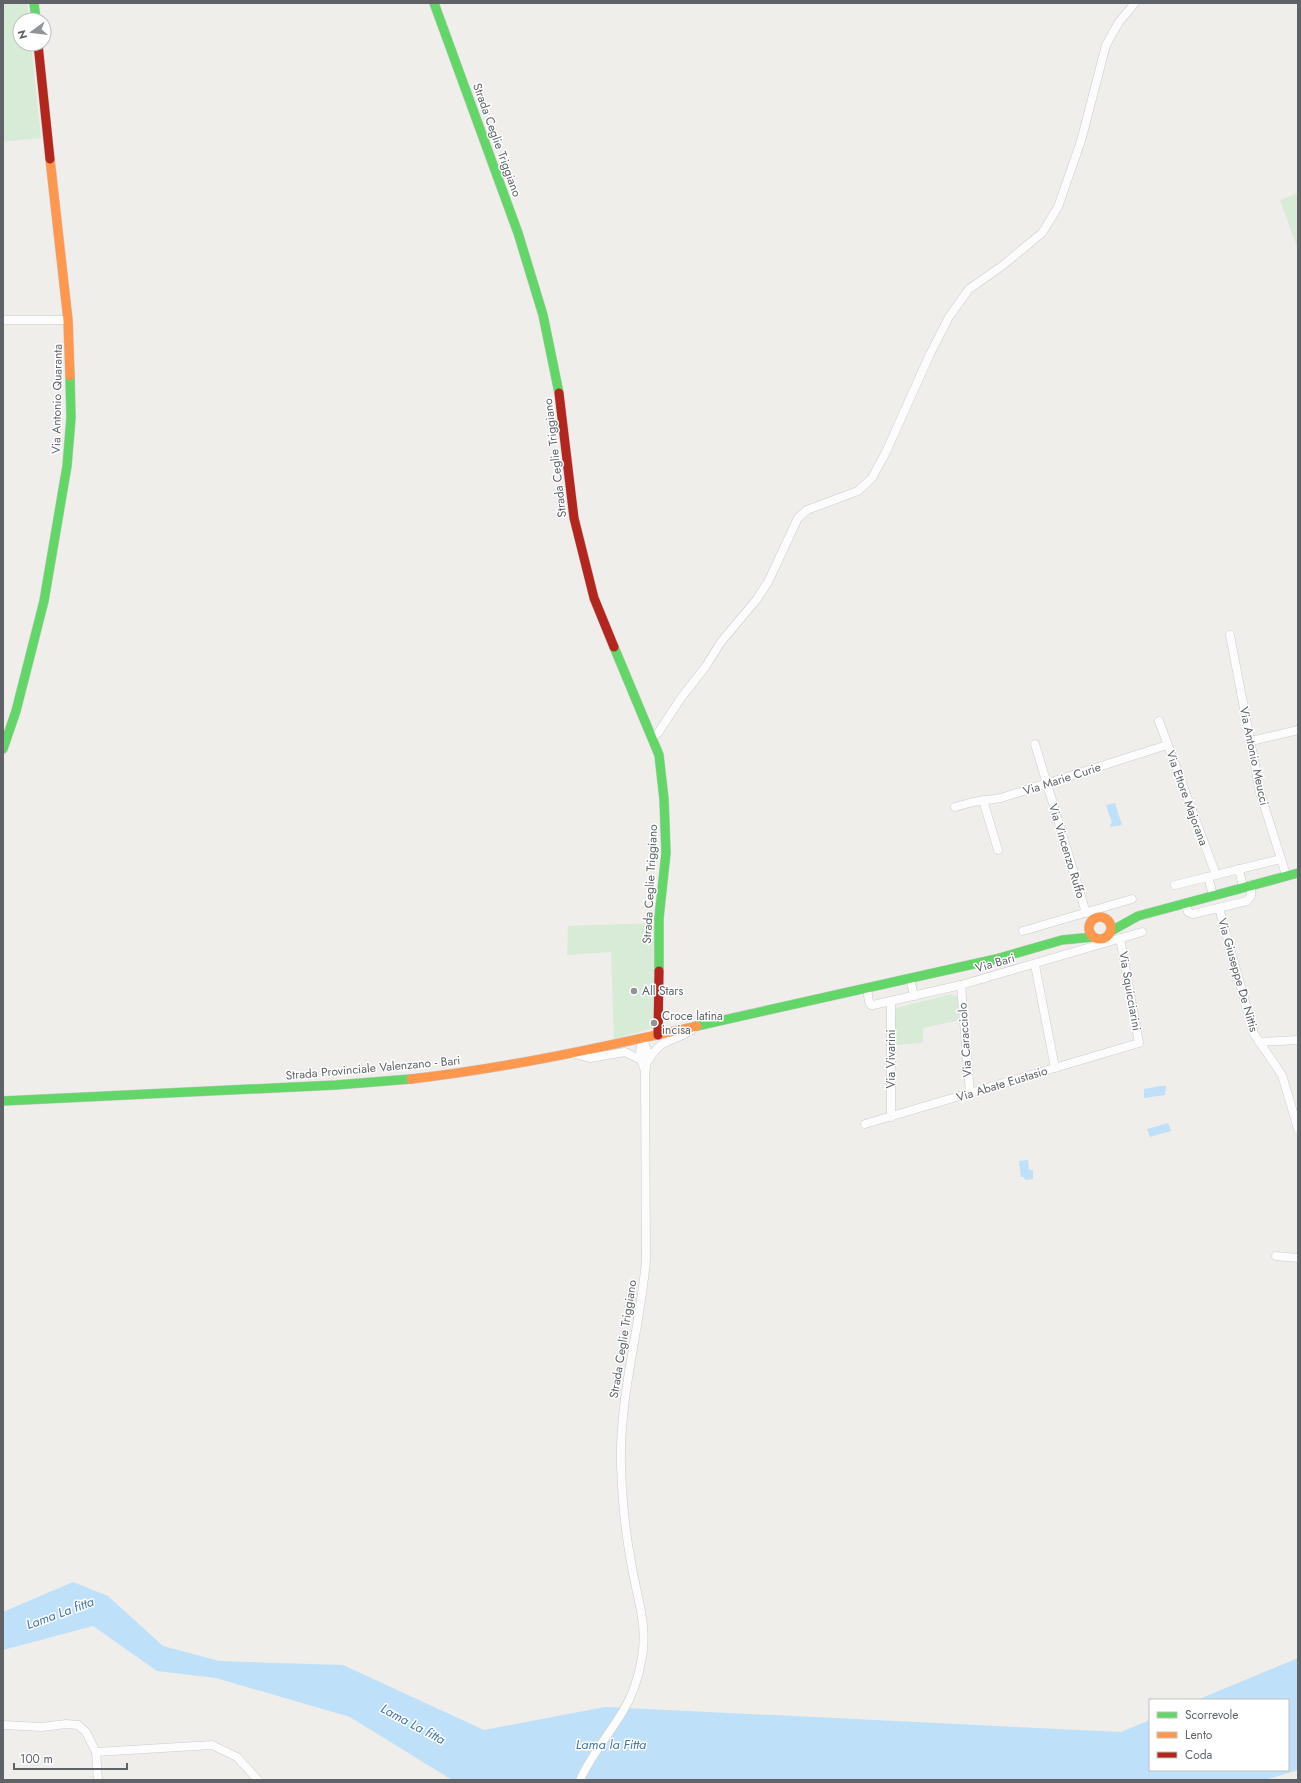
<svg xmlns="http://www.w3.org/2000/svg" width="1301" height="1783" font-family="Jost,sans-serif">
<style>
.green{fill:#d8ebd6}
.water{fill:#bfe0f9}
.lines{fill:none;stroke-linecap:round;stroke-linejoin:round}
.street-casing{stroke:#cbcccc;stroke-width:9}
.fast-casing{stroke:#cacacb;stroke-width:10}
.slow-casing{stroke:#cacacb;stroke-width:10}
.jam-casing{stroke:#cacacb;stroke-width:10}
.street{stroke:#fdfcfc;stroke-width:8}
.fast{stroke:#63d668;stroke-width:9}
.slow{stroke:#ff974d;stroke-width:9}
.jam{stroke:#b3261e;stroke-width:9}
.poi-dot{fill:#919496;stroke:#fff;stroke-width:1.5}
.labels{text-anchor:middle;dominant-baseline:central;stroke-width:3;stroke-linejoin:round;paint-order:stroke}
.street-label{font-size:12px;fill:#5f6368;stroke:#fff}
.poi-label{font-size:12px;fill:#5f6368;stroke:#fff;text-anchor:start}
.water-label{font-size:13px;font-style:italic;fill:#4174aa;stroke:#fff}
</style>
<rect width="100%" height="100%" fill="#efeeea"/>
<g class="green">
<polygon points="3,3 27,3 29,20 20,20 20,44 31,44 41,138 3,142"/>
<polygon points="1298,193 1298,250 1280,200"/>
<polygon points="656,923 656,1027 614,1039 611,952 567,955 568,926"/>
<polygon points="951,994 958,997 959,1020 923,1028 923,1043 895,1045 895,1011 896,1008"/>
</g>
<g class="water">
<polygon points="1115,803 1122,825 1111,827 1110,824 1112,823 1106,805"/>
<polygon points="1160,1086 1166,1086 1165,1095 1144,1098 1144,1089"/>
<polygon points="1168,1123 1171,1131 1150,1137 1147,1129"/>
<polygon points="1028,1160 1029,1170 1033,1170 1033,1179 1025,1180 1024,1177 1021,1177 1019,1161"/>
<polygon points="73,1582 108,1596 163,1646 219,1661 343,1665 484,1730 605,1707 1121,1732 1150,1720 1150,1770 1288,1770 1288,1700 1197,1700 1298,1658 1298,1770 1265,1780 452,1780 350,1717 216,1678 157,1671 93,1626 3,1650 3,1612"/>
</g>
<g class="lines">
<g class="street-casing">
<g id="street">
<polyline points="3,320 68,320"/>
<polyline points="1230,635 1260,792 1286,875"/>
<polyline points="1159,721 1216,875"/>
<polyline points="652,738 658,733 681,698 706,666 721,642 757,599 768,582 798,518 807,510 858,491 872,478 886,452 930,354 949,317 969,289 1002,266 1042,233 1058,207 1081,141 1106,45 1119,22 1135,3"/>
<polyline points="1251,741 1298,730"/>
<polyline points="1035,744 1086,913"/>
<polyline points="983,800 998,850"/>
<polyline points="955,807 973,802 1001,798 1167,745"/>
<polyline points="1239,869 1243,887"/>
<polyline points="1208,877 1213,895"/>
<polyline points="1175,885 1281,859"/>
<polyline points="1185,903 1188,912 1193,914 1247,901 1251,896 1251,885"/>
<polyline points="1219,908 1254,1034 1282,1075 1298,1129"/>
<polyline points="1023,931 1132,899"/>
<polyline points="1035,965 1055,1068"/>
<polyline points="910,978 914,996"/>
<polyline points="961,985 970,1094"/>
<polyline points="867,988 869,1002 871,1005 873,1005 961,985 1142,932"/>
<polyline points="1259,1042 1298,1040"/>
<polyline points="575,1054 590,1058 625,1052 641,1060 645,1071"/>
<polyline points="641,1060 640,1051 643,1038"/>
<path d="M648 1061C663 1036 670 1044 692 1030"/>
<polyline points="891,1117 891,1001"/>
<polyline points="865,1124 1139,1043 1120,938"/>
<polyline points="1276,1256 1298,1258"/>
<polyline points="3,1725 42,1727 66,1724 78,1725 86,1732 96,1752 212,1745 237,1757 258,1780"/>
<polyline points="96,1752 98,1780"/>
<path d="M580 1780C591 1755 609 1735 623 1711 633 1695 639 1676 642 1657 648 1624 636 1594 631 1562 625 1530 622 1498 621 1466 619 1396 640 1329 646 1260L645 1074 648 1054 643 1038"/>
</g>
</g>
<g class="fast-casing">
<g id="fast">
<polyline points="34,3 36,20"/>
<polyline points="434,3 518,233 543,315 559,393"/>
<polyline points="614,647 659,755 664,799 666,853 659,918 659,971"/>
<polyline points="3,749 16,711 44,601 67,466 71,418 70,376"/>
<polyline points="1111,931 1138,916 1298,873"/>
<polyline points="697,1026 996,959 1062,940 1093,937"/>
<polyline points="3,1101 336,1085 411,1079"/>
</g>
</g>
<g class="slow-casing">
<g id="slow">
<polyline points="50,159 68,320 70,376"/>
<circle cx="1100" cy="928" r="11"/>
<path d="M411 1079C508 1068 602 1047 697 1026"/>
</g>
</g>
<g class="jam-casing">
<g id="jam">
<polyline points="38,44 50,159"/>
<polyline points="559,393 574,518 594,598 614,647"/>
<polyline points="658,1035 659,971"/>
</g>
</g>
<use href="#street" class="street"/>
<use href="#fast" class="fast"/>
<use href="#slow" class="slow"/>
<use href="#jam" class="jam"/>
</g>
<g class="poi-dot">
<circle cx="634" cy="991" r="4"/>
<circle cx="654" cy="1023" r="4"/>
</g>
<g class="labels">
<g class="street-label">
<text transform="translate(497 140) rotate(70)">Strada Ceglie Triggiano</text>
<text transform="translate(57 399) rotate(-89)">Via Antonio Quaranta</text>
<text transform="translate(555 458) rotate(-97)">Strada Ceglie Triggiano</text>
<text transform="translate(1254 756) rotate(78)">Via Antonio Meucci</text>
<text transform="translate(1062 779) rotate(-18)">Via Marie Curie</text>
<text transform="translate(1187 798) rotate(70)">Via Ettore Majorana</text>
<text transform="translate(1067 851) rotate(73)">Via Vincenzo Ruffo</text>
<text transform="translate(650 884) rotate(-87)">Strada Ceglie Triggiano</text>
<text transform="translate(995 963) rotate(-16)">Via Bari</text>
<text transform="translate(1238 975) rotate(74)">Via Giuseppe De Nittis</text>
<text transform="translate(1130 991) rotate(80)">Via Squicciarini</text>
<text transform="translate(965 1040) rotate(-94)">Via Caracciolo</text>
<text transform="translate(891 1059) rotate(-90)">Via Vivarini</text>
<text transform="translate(373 1068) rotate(-5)">Strada Provinciale Valenzano - Bari</text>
<text transform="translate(1002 1084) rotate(-17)">Via Abate Eustasio</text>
<text transform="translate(623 1339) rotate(-81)">Strada Ceglie Triggiano</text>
</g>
<g class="poi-label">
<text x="642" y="991">All Stars</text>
<text x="662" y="1016">Croce latina<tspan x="662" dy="14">incisa</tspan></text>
</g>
<g class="water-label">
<text transform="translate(60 1613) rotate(-20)">Lama La fitta</text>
<text transform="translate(413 1724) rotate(28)">Lama La fitta</text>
<text x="611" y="1744">Lama la Fitta</text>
</g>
</g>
<rect width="1301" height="1783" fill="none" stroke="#5f6368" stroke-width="8"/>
<rect x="1149" y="1699" width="140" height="72" fill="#ffffff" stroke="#bfc1c3"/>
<rect x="1157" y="1712" width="20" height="6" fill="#63d668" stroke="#bfc1c3"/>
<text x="1185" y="1719" font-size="12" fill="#5f6368">Scorrevole</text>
<rect x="1157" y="1732" width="20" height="6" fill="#ff974d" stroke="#bfc1c3"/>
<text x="1185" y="1739" font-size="12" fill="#5f6368">Lento</text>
<rect x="1157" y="1752" width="20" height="6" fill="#b3261e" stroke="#bfc1c3"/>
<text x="1185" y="1759" font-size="12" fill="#5f6368">Coda</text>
<g transform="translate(32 32) rotate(255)"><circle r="19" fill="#ffffff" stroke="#bfc1c3"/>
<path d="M0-3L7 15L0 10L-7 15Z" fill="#919496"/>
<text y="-6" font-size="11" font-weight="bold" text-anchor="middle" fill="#5f6368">N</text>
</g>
<path d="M14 1763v6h113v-6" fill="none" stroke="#5f6368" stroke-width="2"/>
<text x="20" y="1763" font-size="12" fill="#5f6368" stroke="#ffffff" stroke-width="3" paint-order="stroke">100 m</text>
</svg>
